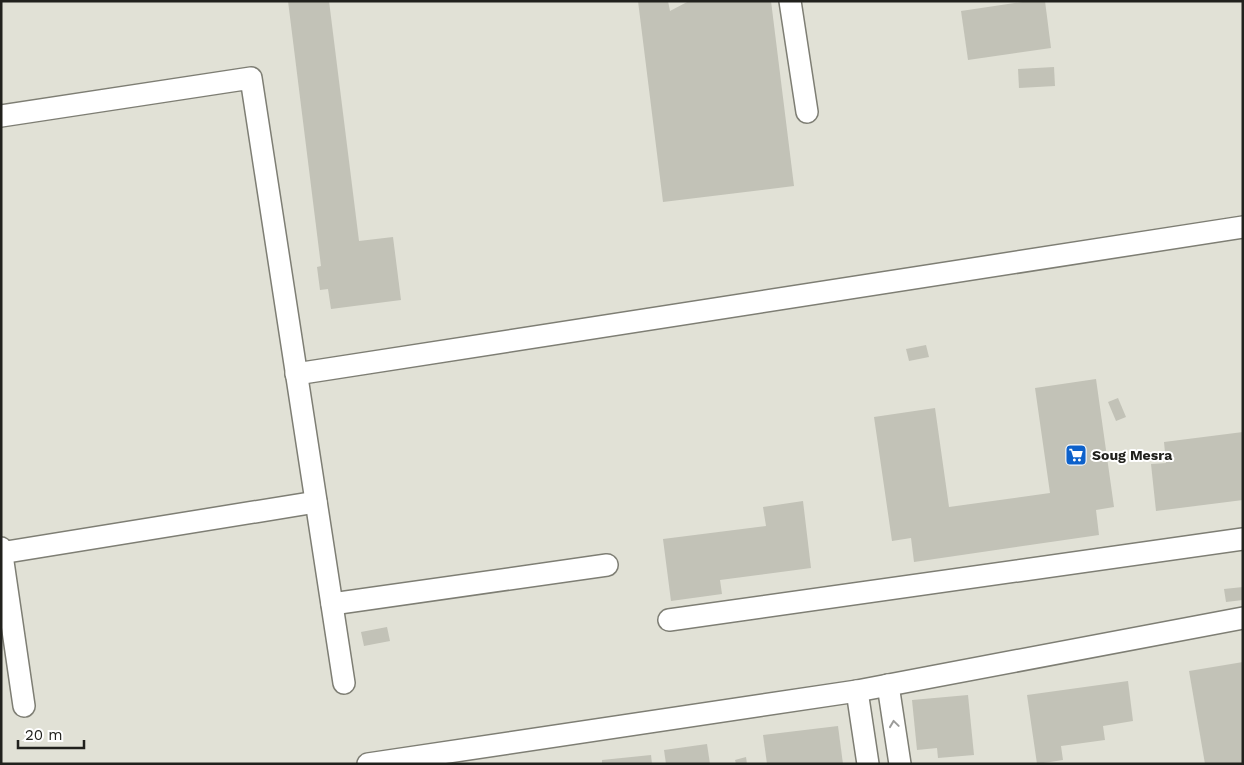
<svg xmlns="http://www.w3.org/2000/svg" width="1244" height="765" font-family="'Work Sans',sans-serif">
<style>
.building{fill:#c2c2b7}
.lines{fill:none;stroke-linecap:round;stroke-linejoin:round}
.minor-casing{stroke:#7e7e74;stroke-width:24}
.minor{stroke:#fff;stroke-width:21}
.oneway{stroke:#9b9b99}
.labels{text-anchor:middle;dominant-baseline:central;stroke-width:4;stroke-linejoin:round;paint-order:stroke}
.poi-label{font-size:14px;font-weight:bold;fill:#21211d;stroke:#fff;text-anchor:start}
</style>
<rect width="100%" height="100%" fill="#e1e1d6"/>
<g class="building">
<polygon points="288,1 329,1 359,241 393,237 401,300 331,309 328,289 320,290 317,267 321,266"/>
<polygon points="638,1 668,1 670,11 689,1 771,1 794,186 663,202"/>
<polygon points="1029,1 1045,1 1051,48 968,60 961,11"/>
<polygon points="1054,67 1055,86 1019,88 1018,69"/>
<polygon points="926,345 929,357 909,361 906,349"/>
<polygon points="1096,379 1114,507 1096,510 1099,535 914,562 911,538 892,541 874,417 935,408 949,507 1050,493 1035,388"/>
<polygon points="1118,398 1126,417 1116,421 1108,402"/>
<polygon points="1243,432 1243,500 1156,511 1151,464 1166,463 1164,442"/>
<polygon points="803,501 811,568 720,580 722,594 671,601 663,539 766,526 763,507"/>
<polygon points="1243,587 1243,600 1226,602 1224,589"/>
<polygon points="387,627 390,641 364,646 361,632"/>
<polygon points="1243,662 1243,764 1205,764 1189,671"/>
<polygon points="1128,681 1133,721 1103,726 1105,740 1061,746 1063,760 1037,764 1027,695"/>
<polygon points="968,695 974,755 938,758 937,748 917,750 912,700"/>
<polygon points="838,726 843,764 767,764 763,735"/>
<polygon points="707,744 710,764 666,764 664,750"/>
<polygon points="651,755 652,764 602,764 602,760"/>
<polygon points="746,757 747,764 736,764 735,760"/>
</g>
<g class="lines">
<g class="minor-casing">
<g id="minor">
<polyline points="790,1 807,112"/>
<polyline points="1,116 251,78 344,683"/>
<polyline points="296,374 1243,227"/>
<polyline points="1,548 24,706"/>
<polyline points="1,553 316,502"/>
<polyline points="332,604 607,565"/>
<polyline points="669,620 1243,539"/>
<polyline points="888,685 900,764"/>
<polyline points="857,691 868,764"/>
<polyline points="368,764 857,691 1243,618"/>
</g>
</g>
<use href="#minor" class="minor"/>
</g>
<defs><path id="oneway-chevron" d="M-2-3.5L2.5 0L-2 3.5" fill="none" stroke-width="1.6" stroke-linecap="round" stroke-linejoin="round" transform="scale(1.25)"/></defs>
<use class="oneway" href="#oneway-chevron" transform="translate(894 724) rotate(-98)"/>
<defs>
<g id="supermarket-square" transform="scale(1.125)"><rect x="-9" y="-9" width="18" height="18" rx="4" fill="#0d61cb" stroke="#fff"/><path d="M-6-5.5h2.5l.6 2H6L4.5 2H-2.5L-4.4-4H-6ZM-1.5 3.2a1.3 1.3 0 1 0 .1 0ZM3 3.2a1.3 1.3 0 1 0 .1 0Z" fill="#fff"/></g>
</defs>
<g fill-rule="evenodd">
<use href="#supermarket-square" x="1076" y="455"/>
</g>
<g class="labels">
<g class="poi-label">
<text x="1092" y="455">Soug Mesra</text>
</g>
</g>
<rect width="1244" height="765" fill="none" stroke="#21211d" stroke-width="5"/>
<path d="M18 740v8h66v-8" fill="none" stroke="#21211d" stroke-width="2.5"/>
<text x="25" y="740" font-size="15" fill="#21211d" stroke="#ffffff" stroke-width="4" paint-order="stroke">20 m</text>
</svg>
